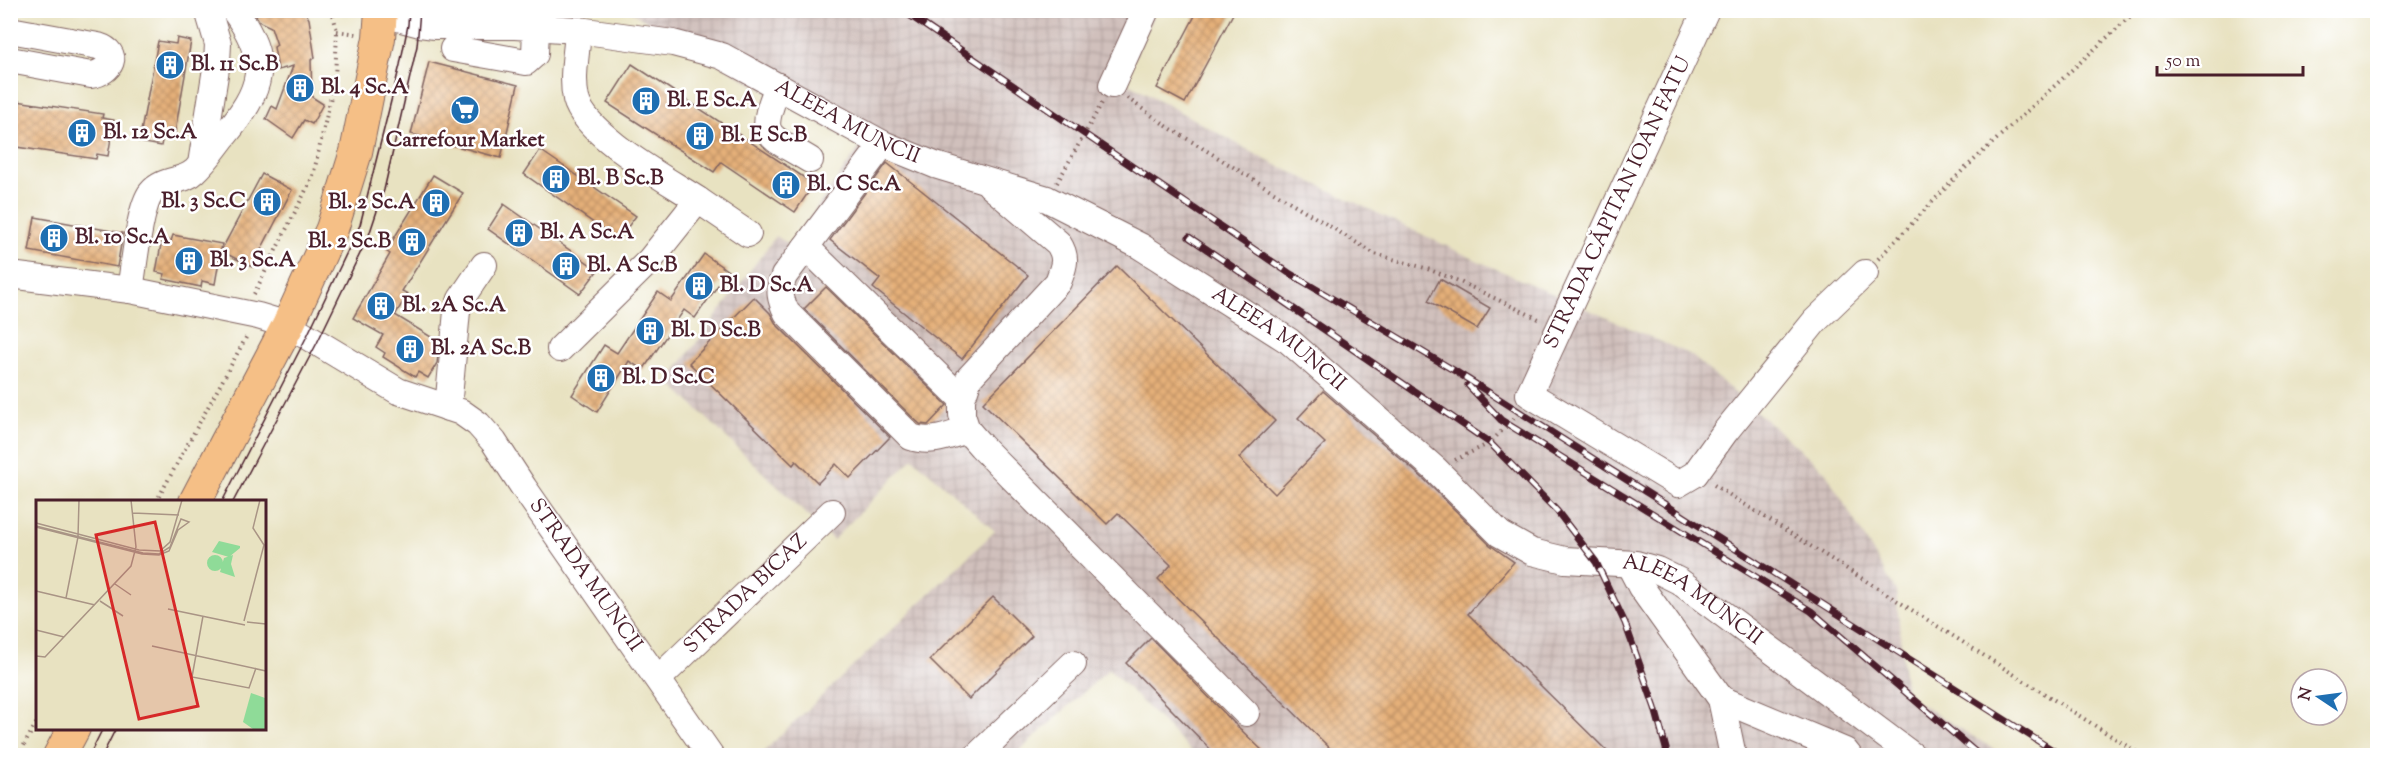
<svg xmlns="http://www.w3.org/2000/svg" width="2388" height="766" font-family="'Sorts Mill Goudy',serif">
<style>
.industrial{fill:url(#industrial-grid)}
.building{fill:url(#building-cross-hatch)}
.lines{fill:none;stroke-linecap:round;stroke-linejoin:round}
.minor-casing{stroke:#816360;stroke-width:28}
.major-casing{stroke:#816360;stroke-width:34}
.path{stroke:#816360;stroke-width:4;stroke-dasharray:1.5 4.5;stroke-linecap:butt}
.minor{stroke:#fff;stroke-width:26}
.major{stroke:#f5bf86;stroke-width:32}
.tram{stroke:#4a1f2b;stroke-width:1.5}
.rail-casing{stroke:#4a1f2b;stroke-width:7}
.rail{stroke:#fff;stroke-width:4.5;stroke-dasharray:14;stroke-linecap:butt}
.labels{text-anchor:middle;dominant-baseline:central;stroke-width:5;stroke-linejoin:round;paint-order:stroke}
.poi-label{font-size:21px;font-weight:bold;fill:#4a1f2b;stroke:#fff;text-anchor:start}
.street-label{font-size:21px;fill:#4a1f2b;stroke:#fff}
.inset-road{fill:none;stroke:#a99485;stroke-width:1.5}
.view{fill:#d62828;fill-opacity:0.15;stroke:#d62828;stroke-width:3}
.inset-edge{fill:none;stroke:#4a1f2b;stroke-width:3}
</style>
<defs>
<pattern id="industrial-grid" width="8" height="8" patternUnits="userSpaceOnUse" patternTransform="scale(1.5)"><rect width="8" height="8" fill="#d0c0bc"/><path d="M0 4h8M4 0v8" fill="none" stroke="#b4a5a2"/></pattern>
<pattern id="building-cross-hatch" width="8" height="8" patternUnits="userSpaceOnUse" patternTransform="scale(1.5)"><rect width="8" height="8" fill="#e5b079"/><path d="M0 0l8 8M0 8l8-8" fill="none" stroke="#bc8f63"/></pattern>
</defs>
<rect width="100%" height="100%" fill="#fff"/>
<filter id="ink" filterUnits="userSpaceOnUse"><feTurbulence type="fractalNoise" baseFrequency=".0167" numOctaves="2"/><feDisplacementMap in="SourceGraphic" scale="12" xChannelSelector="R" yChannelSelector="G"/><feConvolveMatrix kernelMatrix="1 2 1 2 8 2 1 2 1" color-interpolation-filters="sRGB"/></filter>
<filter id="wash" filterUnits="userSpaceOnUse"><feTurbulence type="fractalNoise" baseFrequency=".008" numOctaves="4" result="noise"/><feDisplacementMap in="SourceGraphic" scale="24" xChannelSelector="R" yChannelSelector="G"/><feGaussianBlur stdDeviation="1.35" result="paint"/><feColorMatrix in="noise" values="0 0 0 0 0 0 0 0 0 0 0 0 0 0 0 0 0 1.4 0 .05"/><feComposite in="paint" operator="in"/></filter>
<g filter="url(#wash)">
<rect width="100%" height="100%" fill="#e8e2c1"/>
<polygon class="industrial" points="629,11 1155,11 1125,81 1268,161 1474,259 1691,355 1825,471 1896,591 1906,695 2003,755 1195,755 1109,669 1015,755 760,755 995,531 913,458 833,540 668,381 776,236 790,245 860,147"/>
<g id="blocks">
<g class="building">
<polygon points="252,10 304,10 309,19 315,58 311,60 312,97 323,104 312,124 304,120 293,138 266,119 272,106 277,109 293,66 278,70 274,47 277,45 271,27 260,22"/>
<polygon points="1198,10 1235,10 1185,103 1157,88"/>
<polygon points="177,38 191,41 174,138 163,136 161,146 139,142 158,41 176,44"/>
<polygon points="429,62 518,85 501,158 411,134"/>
<polygon points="632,64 814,184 795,212 721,162 714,172 607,103"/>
<polygon points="10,100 103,114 102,118 114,120 108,156 97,154 96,159 10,146"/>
<polygon points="540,150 636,216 618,240 524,174"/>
<polygon points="887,163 1028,275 962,359 873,288 880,279 830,240"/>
<polygon points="262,174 292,190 252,267 221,251"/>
<polygon points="433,175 463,193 402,291 408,294 395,315 436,340 433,344 439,348 437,363 428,378 418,372 415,377 383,357 385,353 376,347 383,335 353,318 390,254 386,251"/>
<polygon points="504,204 598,270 580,294 488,229"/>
<polygon points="35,217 123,233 117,267 29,251"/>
<polygon points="173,235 222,244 215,284 202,281 201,287 163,279 165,274 156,272 162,239 171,241"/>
<polygon points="704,254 728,271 695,318 684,310 643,370 629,361 597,412 572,395 604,345 617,353 658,292 671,301"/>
<polygon points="1117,266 1275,421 1239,458 1275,494 1325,443 1298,418 1323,391 1425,480 1490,545 1514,562 1468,614 1612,756 1338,756 1158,579 1171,565 1118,513 1107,524 983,403"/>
<polygon points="1440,279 1490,308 1477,329 1428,301"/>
<polygon points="826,287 947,405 928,425 920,424 911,416 804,309"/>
<polygon points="754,297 770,313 776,324 890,437 850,478 836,464 818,483 796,461 793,465 689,363"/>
<polygon points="993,597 1032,636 969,699 930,660"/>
<polygon points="1151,638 1235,724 1268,756 1217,756 1126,663"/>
</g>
</g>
</g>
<g filter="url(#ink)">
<use href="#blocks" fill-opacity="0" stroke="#816360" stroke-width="1.5"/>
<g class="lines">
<g class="minor-casing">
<g id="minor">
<polyline points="1706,10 1529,394 1678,484 1695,474 1725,432 1815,321 1865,273"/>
<path id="s1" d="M382 14 420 24 435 26H515L578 30 673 43 722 56 883 144 935 165 1047 199 1140 246 1289 341 1435 469 1500 534 1532 552 1565 560 1636 564 1657 570 1679 581 1913 756"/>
<path d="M10 30 98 46C121 53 111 72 91 75L10 60"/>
<polyline points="453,49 526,62 535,54 536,28"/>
<polyline points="1112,85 1146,10"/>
<path d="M778 86C757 139 766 133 810 160"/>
<path d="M883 144 784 276C778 291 780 299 787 313L911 437C931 444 948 436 967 430"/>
<polyline points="201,164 217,62 218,44 208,10"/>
<path d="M990 185 1058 243C1068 258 1064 266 1058 282L969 378 962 399V415L967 430 981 446 1246 713"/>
<polyline points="698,200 748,234"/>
<polyline points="806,247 962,399"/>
<path id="s2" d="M10 275 130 290 258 316 288 325 398 391 461 412 478 424 494 442 524 488 711 756"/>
<path d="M130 290C134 268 139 208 151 193 163 178 183 183 195 171 206 161 215 147 224 136 263 89 272 62 234 10"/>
<path d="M560 349 650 260 698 200C666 179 585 135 576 99 571 76 577 53 578 30"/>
<polyline points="448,408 457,311 461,299 484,265"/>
<polyline points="1629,564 1641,587 1721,699 1733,756"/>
<path id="s3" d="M658 679 832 512"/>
<polyline points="1721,699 1845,751 1849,756"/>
<polyline points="977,756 1073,664"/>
</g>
</g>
<g class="major-casing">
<g id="major">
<polyline points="195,502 288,325 332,229 356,152 379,38 381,10"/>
<polyline points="59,756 74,728"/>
</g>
</g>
<g class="path">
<polyline points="337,31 357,34"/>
<polyline points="1127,98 1168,127 1375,254 1425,268 1456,280 1541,320"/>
<polyline points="1057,183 1102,103"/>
<polyline points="1878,259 1961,172 2137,10"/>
<polyline points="254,294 313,176 335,79 337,31 332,10"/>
<polyline points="1455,460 1490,443 1520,412"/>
<polyline points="1714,485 2143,756"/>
<polyline points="156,502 248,334"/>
<polyline points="18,756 38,720"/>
</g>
<use href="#minor" class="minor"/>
<use href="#major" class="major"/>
<g class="tram">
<polyline points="222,502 307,336 360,225 400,65 408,25 409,10"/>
<polyline points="233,502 317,343 369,235 384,190 417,46 420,10"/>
<polyline points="89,756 103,728"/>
<polyline points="102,756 116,728"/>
</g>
<g class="rail-casing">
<g id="rail">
<polyline points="902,10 1289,273 1455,371 2062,756"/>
<polyline points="1189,237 1490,443 1557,511 1596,562 1625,623 1655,708 1668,756"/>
<polyline points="1468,385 1501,420 1811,611 1980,756"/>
</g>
</g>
<use href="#rail" class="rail"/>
</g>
</g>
<defs>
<g id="building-disc" transform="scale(1.5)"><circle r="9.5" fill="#1f6fb2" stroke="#fff"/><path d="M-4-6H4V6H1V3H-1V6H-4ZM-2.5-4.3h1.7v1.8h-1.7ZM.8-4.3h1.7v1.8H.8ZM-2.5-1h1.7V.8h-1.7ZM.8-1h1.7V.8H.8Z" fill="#fff"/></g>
<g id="supermarket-disc" transform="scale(1.5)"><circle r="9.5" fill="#1f6fb2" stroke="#fff"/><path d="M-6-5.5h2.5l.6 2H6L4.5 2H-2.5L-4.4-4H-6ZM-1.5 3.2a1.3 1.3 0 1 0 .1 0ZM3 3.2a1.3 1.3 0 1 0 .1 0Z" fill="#fff"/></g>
</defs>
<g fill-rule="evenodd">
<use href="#building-disc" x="170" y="65"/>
<use href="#building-disc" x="300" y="88"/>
<use href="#building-disc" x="646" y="101"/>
<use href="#supermarket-disc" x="465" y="110"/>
<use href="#building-disc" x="82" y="133"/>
<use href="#building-disc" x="700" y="136"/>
<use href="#building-disc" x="556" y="179"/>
<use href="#building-disc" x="786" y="185"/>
<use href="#building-disc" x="267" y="202"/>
<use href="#building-disc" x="436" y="203"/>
<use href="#building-disc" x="519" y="233"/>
<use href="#building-disc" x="54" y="238"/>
<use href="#building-disc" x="412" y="242"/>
<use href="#building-disc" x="189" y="261"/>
<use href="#building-disc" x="566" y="266"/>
<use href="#building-disc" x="699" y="286"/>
<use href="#building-disc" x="381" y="306"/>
<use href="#building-disc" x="650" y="331"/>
<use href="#building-disc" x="410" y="349"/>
<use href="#building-disc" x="601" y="378"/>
</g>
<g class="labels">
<g class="poi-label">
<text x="191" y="65">Bl. 11 Sc.B</text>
<text x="321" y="88">Bl. 4 Sc.A</text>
<text x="667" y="101">Bl. E Sc.A</text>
<text x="103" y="133">Bl. 12 Sc.A</text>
<text x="721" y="136">Bl. E Sc.B</text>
<text x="465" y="141" text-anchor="middle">Carrefour Market</text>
<text x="577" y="179">Bl. B Sc.B</text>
<text x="807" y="185">Bl. C Sc.A</text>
<text x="246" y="202" text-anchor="end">Bl. 3 Sc.C</text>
<text x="415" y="203" text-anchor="end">Bl. 2 Sc.A</text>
<text x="540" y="233">Bl. A Sc.A</text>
<text x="75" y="238">Bl. 10 Sc.A</text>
<text x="391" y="242" text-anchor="end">Bl. 2 Sc.B</text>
<text x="210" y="261">Bl. 3 Sc.A</text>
<text x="587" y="266">Bl. A Sc.B</text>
<text x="720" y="286">Bl. D Sc.A</text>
<text x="402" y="306">Bl. 2A Sc.A</text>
<text x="671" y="331">Bl. D Sc.B</text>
<text x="431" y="349">Bl. 2A Sc.B</text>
<text x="622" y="378">Bl. D Sc.C</text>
</g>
<g class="street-label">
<text stroke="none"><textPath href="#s1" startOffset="486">ALEEA MUNCII</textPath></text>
<text transform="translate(1618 203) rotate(-65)">STRADA CĂPITAN IOAN FATU</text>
<text stroke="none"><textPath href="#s1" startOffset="972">ALEEA MUNCII</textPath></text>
<text stroke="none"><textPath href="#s2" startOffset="684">STRADA MUNCII</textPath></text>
<text stroke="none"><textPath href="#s3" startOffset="122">STRADA BICAZ</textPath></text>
<text stroke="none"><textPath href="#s1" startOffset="1476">ALEEA MUNCII</textPath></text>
</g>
</g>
<g transform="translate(36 500)">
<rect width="230" height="230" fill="#e8e2c1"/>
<path d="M183 41 204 46V48L193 57 176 52ZM197 55 195 64 199 77 184 72 188 58ZM171 63a8 8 0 1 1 16 0a8 8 0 1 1-16 0Z" fill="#8fdb98"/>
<path d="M215 193 229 198V229H217L207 222Z" fill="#8fdb98"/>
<path class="inset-road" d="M97 13 143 15M0 23 103 50 124 51 134 42 146 0M0 26 107 53 123 54 134 47 145 19 153 22 142 30 133 51 123 55 106 54 0 27M79 84 95 95M0 91 59 105M30 98 42 37 43 0M64 101 87 116M132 109 209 125M167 116 156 177 213 188 220 168M208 121 228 45 217 28 224 0M211 122 230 124M0 130 28 137M116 146 230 171M0 156 9 157 95 66 100 47 95 0"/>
<path class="view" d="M119 22 162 206 103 219 60 35Z"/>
<rect width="230" height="230" class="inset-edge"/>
</g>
<rect width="2388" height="766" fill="none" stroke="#fff" stroke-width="36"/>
<g transform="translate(2319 697) rotate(283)"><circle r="28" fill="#ffffff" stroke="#b7a5aa" stroke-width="1.5"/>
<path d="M0-4.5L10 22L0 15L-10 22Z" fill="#1f6fb2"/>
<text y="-9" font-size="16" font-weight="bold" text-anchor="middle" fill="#4a1f2b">N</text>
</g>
<path d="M2157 66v9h146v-9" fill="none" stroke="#4a1f2b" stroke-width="3"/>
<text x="2166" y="66" font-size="18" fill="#4a1f2b" stroke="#ffffff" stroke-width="4.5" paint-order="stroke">50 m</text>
</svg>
